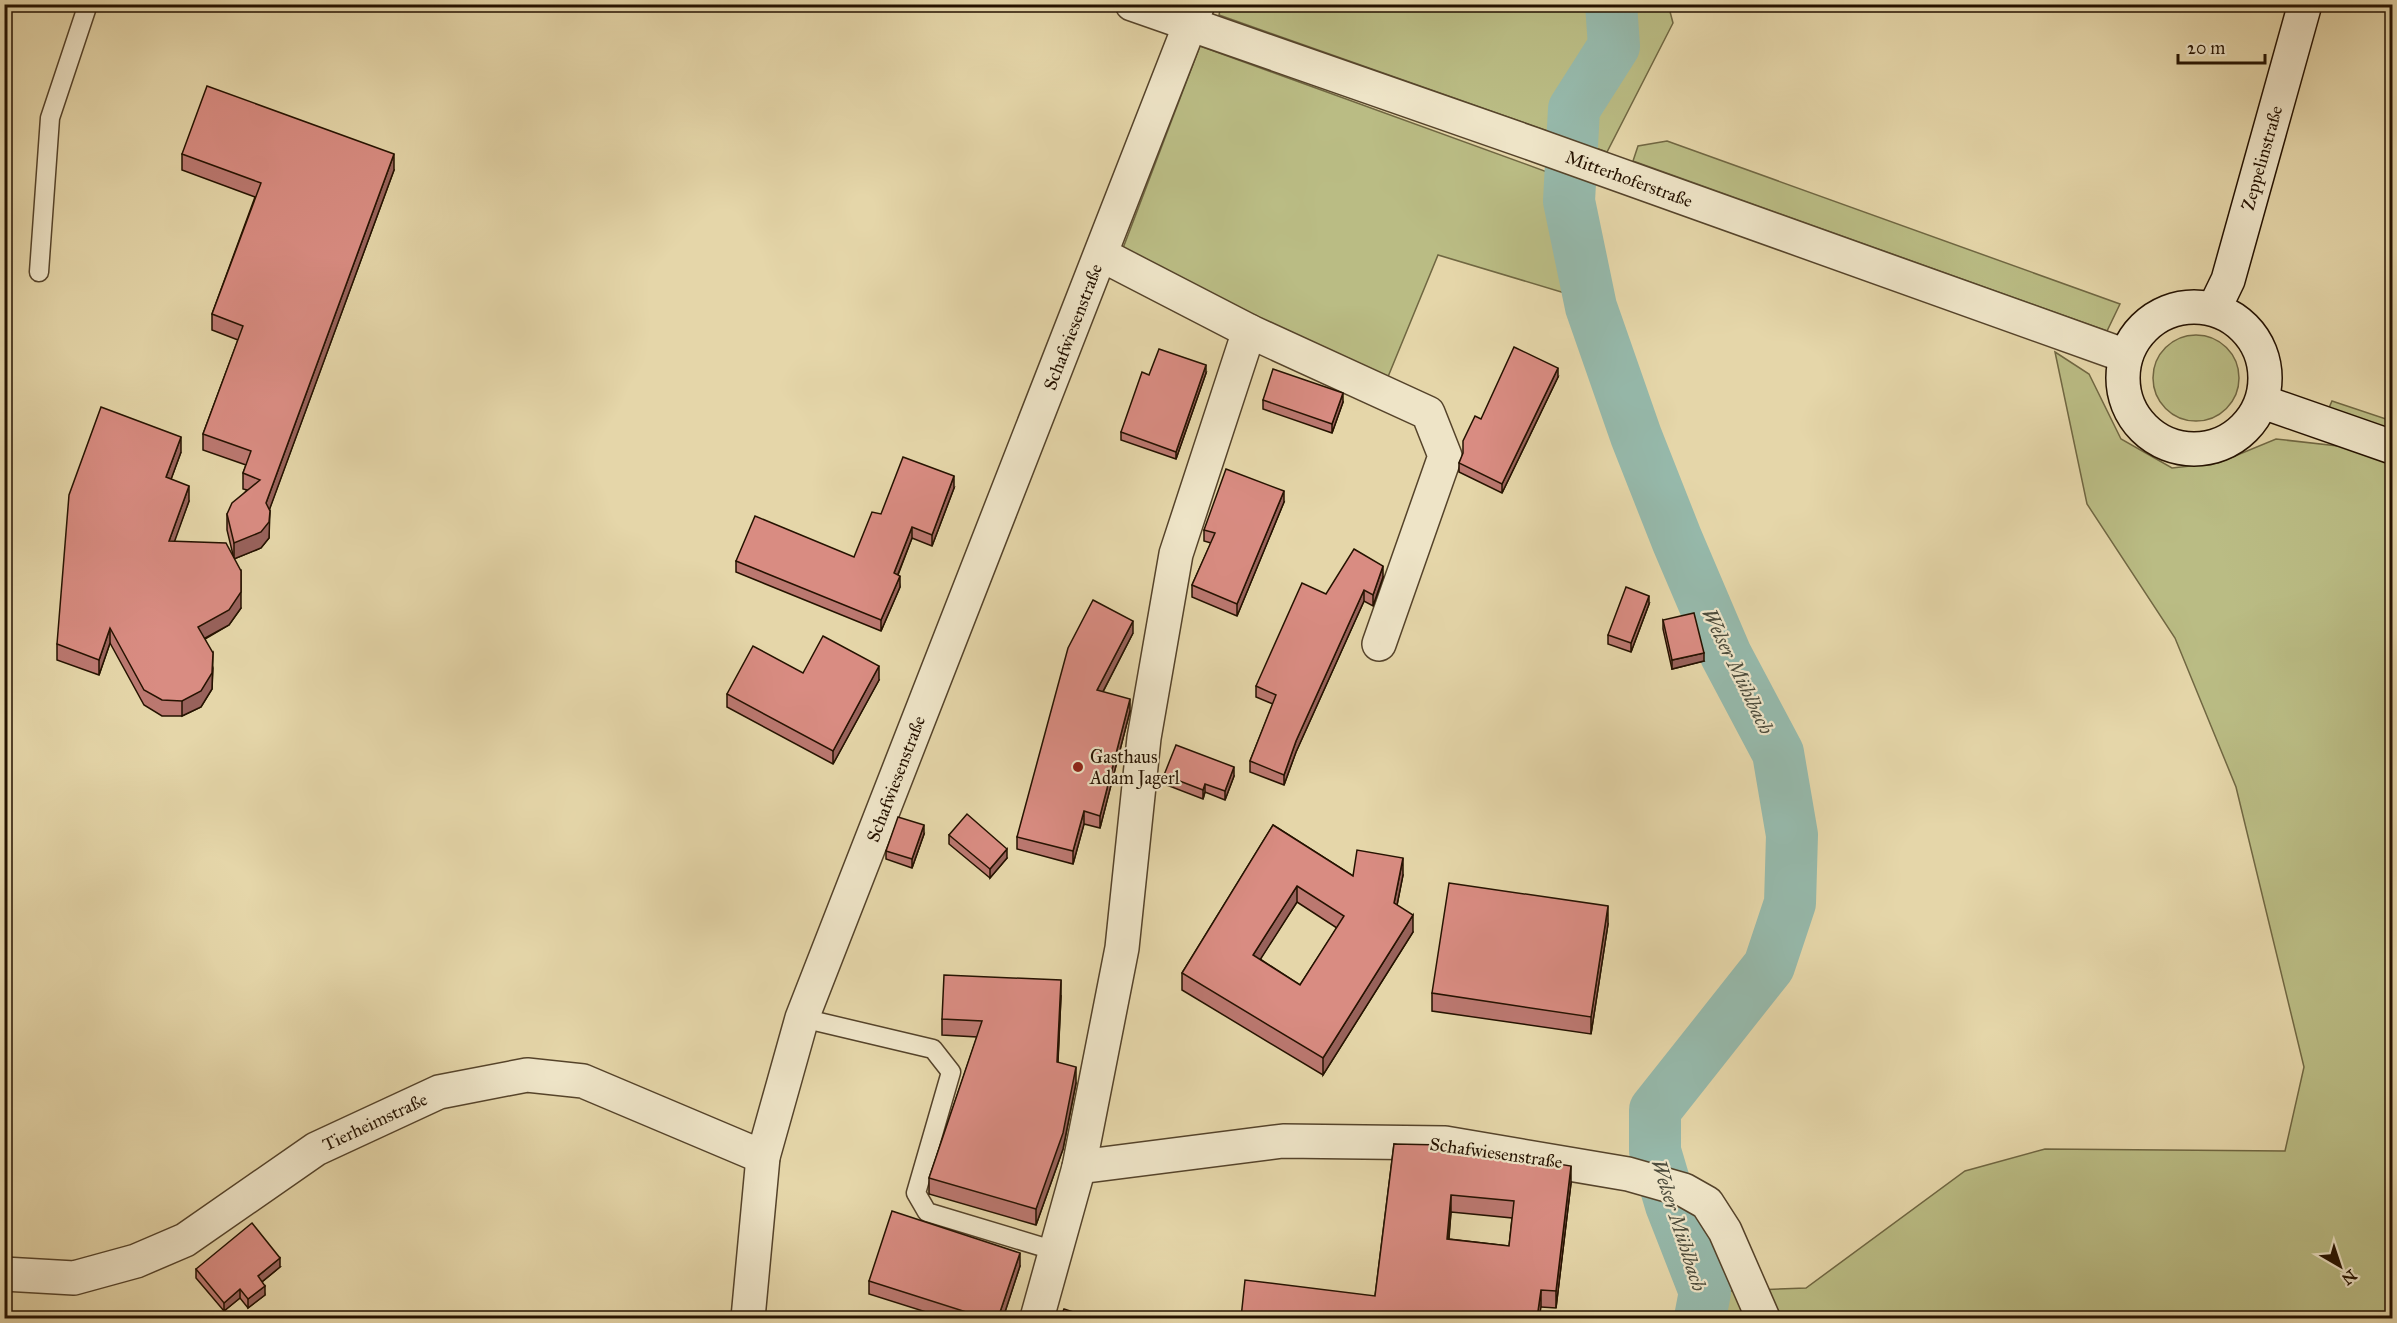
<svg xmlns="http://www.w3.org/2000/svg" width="2397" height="1323" font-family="'IM FELL Great Primer',serif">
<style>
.green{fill:#babc84;stroke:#706742;stroke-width:1.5}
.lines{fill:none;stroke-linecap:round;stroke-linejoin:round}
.river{stroke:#96b9ab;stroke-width:52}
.service-casing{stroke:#55432a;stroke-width:21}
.minor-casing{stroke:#55432a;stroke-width:36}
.secondary-casing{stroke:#251200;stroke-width:36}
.service{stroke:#eee4c7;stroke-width:18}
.minor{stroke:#eee4c7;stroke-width:33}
.secondary{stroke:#eee4c7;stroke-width:33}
.wall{fill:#bb7870;stroke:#251200;stroke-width:1.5;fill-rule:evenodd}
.shaded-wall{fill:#98625b;stroke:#251200;stroke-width:1.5}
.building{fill:#d98c82;stroke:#251200;stroke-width:1.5;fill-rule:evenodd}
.poi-dot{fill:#8f2418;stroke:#eee4c7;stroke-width:2}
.labels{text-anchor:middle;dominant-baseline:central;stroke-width:4.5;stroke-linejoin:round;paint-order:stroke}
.street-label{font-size:18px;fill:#251200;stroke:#eee4c7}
.poi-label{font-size:18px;fill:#251200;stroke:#eee4c7;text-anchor:start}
.water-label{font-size:20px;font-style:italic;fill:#4d4c3c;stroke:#eee4c7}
</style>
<rect width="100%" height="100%" fill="#e5d6a9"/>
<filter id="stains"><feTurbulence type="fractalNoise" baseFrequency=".00333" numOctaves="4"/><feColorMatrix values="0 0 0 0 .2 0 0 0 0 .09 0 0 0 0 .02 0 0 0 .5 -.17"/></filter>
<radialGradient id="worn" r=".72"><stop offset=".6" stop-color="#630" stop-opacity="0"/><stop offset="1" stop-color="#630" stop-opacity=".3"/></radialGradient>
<g class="green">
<polygon points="1221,5 1668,4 1673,23 1607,152 1219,15"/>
<polygon points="1200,46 1550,173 1598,303 1438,255 1376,406 1112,277"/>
<polygon points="1667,141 2120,304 2107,331 1633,161 1638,146"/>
<circle cx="2196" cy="378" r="43"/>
<polygon points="2055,352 2089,374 2121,439 2172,468 2218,463 2276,439 2347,447 2392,465 2392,1318 1703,1318 1705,1292 1806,1288 1965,1171 2045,1149 2285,1151 2304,1067 2236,787 2175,638 2087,504"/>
<polygon points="2332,401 2392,421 2392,433 2328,410"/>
</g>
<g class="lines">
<polyline class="river" points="1611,4 1614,46 1574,109 1569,201 1591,307 1636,436 1677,540 1726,655 1778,753 1792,835 1790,903 1769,966 1655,1110 1655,1151 1671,1205 1705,1292 1700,1318"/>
<g class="service-casing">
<g id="service">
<polyline points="39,272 50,118 88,4"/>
<polyline points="802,1018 933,1049 951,1072 916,1193 927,1212 1056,1251"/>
</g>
</g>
<g class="minor-casing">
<g id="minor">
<polyline points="1132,4 1533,144 2126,356"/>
<polyline points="1249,331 1428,413 1445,456 1379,644"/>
<polyline points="1079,1167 1283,1141 1445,1143 1628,1174 1684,1190 1707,1203 1725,1231 1763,1318"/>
<polyline points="4,1274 74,1278 136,1261 185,1240 316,1149 439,1092 527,1075 583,1081 763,1157"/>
<polyline points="748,1318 763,1157 802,1018 1198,4"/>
<polyline points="1037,1318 1079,1167 1122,948 1144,738 1176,554 1249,331 1102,255"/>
</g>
</g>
<g class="secondary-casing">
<g id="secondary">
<circle cx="2194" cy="378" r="71"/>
<polyline points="2214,309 2228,280 2305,4"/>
<polyline points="2263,402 2392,447"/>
</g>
</g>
<use href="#service" class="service"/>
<use href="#minor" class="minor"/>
<use href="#secondary" class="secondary"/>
</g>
<g class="wall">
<polygon points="182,154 394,170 269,510 269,538 261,548 234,559 227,530 227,514 247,490 243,489 243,473 246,465 203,450 203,434 238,340 212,330 212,314 255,197 182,170"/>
<polygon points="1206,373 1176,459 1121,440 1121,432"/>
<polygon points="1558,377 1502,493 1459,472 1459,463 1481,419"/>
<polygon points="1263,400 1343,402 1332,433 1263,409"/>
<polygon points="181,452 171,479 189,501 174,541 241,608 229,625 205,639 213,668 212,689 201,707 182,716 162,716 144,705 110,643 99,675 57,660 57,644"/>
<polygon points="954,488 932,546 912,538 898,575 900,587 881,631 736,572 736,561 854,557"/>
<polygon points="1284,502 1237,616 1192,597 1192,585 1211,543 1204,541 1204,530"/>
<polygon points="1383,577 1373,606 1364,601 1296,752 1284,785 1250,772 1250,761 1273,704 1256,697 1256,686 1326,594"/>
<polygon points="1649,604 1631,652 1608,644 1608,635"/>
<polygon points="1663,620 1704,661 1672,669 1663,629"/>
<polygon points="1133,633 1103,692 1130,711 1100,828 1084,824 1073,864 1017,849 1017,837"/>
<polygon points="803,673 879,680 833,764 727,707 727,694"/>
<polygon points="1164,775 1234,776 1225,800 1205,792 1203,799 1164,784"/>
<path d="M1273 825 1353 876 1403 875 1397 905 1413 932 1323 1075 1182 990V973ZM1297 902 1337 928 1300 985 1260 959Z"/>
<polygon points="924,834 912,868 886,859 886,851"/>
<polygon points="949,835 1007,858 990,878 949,844"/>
<polygon points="1608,924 1591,1034 1432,1011 1432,993"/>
<polygon points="1061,996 1058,1062 1076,1083 1063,1149 1036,1225 929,1194 929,1178 977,1037 942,1035 942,1019"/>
<path d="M1394 1144 1571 1183 1556 1308 1541 1307 1375 1296ZM1451 1212 1512 1218 1509 1246 1449 1239Z"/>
<polygon points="1020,1266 1003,1318 945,1318 869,1294 869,1281"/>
<polygon points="280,1267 262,1282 265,1295 248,1308 240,1298 224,1311 196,1278 196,1269"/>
</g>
<g class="shaded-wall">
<polygon points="394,154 394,170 266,519 266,503"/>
<polygon points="1206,365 1206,373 1176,459 1176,452"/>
<polygon points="1558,368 1558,377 1502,493 1502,484"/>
<polygon points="1343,393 1343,402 1332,433 1332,424"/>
<polygon points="181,437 181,452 166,493 166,477"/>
<polygon points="954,476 954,488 932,546 932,535"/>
<polygon points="189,486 189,501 169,557 169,541"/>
<polygon points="1284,491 1284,502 1237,616 1237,604"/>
<polygon points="270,511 269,538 261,548 234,559 234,543"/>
<polygon points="912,527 912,538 894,584 894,573"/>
<polygon points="1383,566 1383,577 1373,606 1373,595"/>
<polygon points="241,571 241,608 229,625 198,642 198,627"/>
<polygon points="900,576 900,587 881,631 881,620"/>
<polygon points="1364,590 1364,601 1296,752 1284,785 1284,775 1296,741"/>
<polygon points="1649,596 1649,604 1631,652 1631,643"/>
<polygon points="1133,621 1133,633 1097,703 1097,690"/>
<polygon points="110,628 110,643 99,675 99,660"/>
<polygon points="213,653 212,689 201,707 182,716 182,701"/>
<polygon points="1704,653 1704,661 1672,669 1672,660"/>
<polygon points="879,666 879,680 833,764 833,751"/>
<polygon points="1130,699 1130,711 1100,828 1100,816"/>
<polygon points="1234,767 1234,776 1225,800 1225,791"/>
<polygon points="1205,784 1205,792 1203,799 1203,790"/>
<polygon points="1084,811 1084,824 1073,864 1073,851"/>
<polygon points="924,825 924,834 912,868 912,859"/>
<polygon points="1007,849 1007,858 990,878 990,869"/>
<polygon points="1403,858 1403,875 1394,920 1394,903"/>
<polygon points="1297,886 1297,902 1253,971 1253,955"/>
<polygon points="1608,906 1608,924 1591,1034 1591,1017"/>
<polygon points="1413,915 1413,932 1323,1075 1323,1058"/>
<polygon points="1061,980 1061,996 1057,1078 1057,1062"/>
<polygon points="1076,1067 1076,1083 1063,1149 1036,1225 1036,1209"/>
<polygon points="1571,1166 1571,1183 1556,1308 1556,1291"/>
<polygon points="1451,1195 1451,1212 1447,1256 1447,1239"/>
<polygon points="1020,1253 1020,1266 1003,1318 998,1318"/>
<polygon points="280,1258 280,1267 258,1285 258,1276"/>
<polygon points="265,1286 265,1295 248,1308 248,1299"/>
<polygon points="240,1289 240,1298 224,1311 224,1303"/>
<polygon points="1541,1290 1541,1307 1539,1318 1537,1318"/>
</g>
<g class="building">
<polygon points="207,86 394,154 266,503 270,511 269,522 261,532 234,543 227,514 232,503 260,480 243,473 251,451 203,434 243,326 212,314 261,183 182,154"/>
<polygon points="1514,347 1558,368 1502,484 1459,463 1463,453 1463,441 1475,416 1481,419"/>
<polygon points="1159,349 1206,365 1176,452 1121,432 1142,372 1149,375"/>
<polygon points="1273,369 1343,393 1332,424 1263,400"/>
<polygon points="101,407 181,437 166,477 189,486 169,541 226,543 241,571 241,592 229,610 198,627 213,653 212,673 201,691 182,701 162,700 144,690 110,628 99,660 57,644 69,495"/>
<polygon points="903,457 954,476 932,535 912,527 894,573 900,576 881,620 736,561 755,516 854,557 872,512 881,514"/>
<polygon points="1226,469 1284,491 1237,604 1192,585 1215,533 1204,530"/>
<polygon points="1354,549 1383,566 1373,595 1364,590 1296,741 1284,775 1250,761 1276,695 1256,686 1302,583 1326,594"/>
<polygon points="1626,587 1649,596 1631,643 1608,635"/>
<polygon points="1093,600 1133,621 1097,690 1130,699 1100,816 1084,811 1073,851 1017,837 1068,648"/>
<polygon points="1694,613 1704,653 1672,660 1663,620"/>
<polygon points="823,636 879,666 833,751 727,694 753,646 803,673"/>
<polygon points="1176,745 1234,767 1225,791 1205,784 1203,790 1164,775"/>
<polygon points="967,814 1007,849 990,869 949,835"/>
<polygon points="898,817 924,825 912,859 886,851"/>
<path d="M1273 825 1353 876 1357 850 1403 858 1394 903 1413 915 1323 1058 1182 973ZM1297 886 1344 916 1300 985 1253 955Z"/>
<polygon points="1449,883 1608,906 1591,1017 1432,993"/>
<polygon points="944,975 1061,980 1057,1062 1076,1067 1063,1133 1036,1209 929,1178 982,1021 942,1019"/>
<path d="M1394 1144 1443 1145 1571 1166 1556 1291 1541 1290 1537 1318H1241L1245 1280 1375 1296ZM1451 1195 1514 1201 1509 1246 1447 1239Z"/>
<polygon points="892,1211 1020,1253 998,1318 985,1318 869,1281"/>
<polygon points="252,1223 280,1258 258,1276 265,1286 248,1299 240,1289 224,1303 196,1269"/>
<polygon points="1064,1309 1092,1318 1060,1318"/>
</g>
<circle class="poi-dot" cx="1078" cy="767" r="6"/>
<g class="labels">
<g class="street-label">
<text transform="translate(2262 158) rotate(-74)">Zeppelinstraße</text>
<text transform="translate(1629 179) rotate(20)">Mitterhoferstraße</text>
<text transform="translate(1073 327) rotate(-69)">Schafwiesenstraße</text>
<text transform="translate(896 779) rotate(-69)">Schafwiesenstraße</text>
<text transform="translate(375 1122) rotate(-25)">Tierheimstraße</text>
<text transform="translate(1496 1153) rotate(8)">Schafwiesenstraße</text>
</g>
<g class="poi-label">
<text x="1090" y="757">Gasthaus<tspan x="1090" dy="21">Adam Jagerl</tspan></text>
</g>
<g class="water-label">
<text transform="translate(1738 671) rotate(64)">Welser Mühlbach</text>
<text transform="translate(1679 1225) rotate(72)">Welser Mühlbach</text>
</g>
</g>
<rect width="2397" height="1323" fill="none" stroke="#e5d6a9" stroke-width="24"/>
<rect x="6" y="6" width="2385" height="1311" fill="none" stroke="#251200" stroke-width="3"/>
<rect x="12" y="12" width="2373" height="1299" fill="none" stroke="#251200" stroke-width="1.5"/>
<g transform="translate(2340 1266) rotate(141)" stroke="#eee4c7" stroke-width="4.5" paint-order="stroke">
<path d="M0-4.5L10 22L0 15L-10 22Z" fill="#251200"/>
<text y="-9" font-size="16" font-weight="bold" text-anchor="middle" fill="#251200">N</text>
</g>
<path d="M2178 54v9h87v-9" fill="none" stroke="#251200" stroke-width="3"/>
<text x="2187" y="54" font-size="18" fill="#251200" stroke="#eee4c7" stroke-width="4.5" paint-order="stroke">20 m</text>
<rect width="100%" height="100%" filter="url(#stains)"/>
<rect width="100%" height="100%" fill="url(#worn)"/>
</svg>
